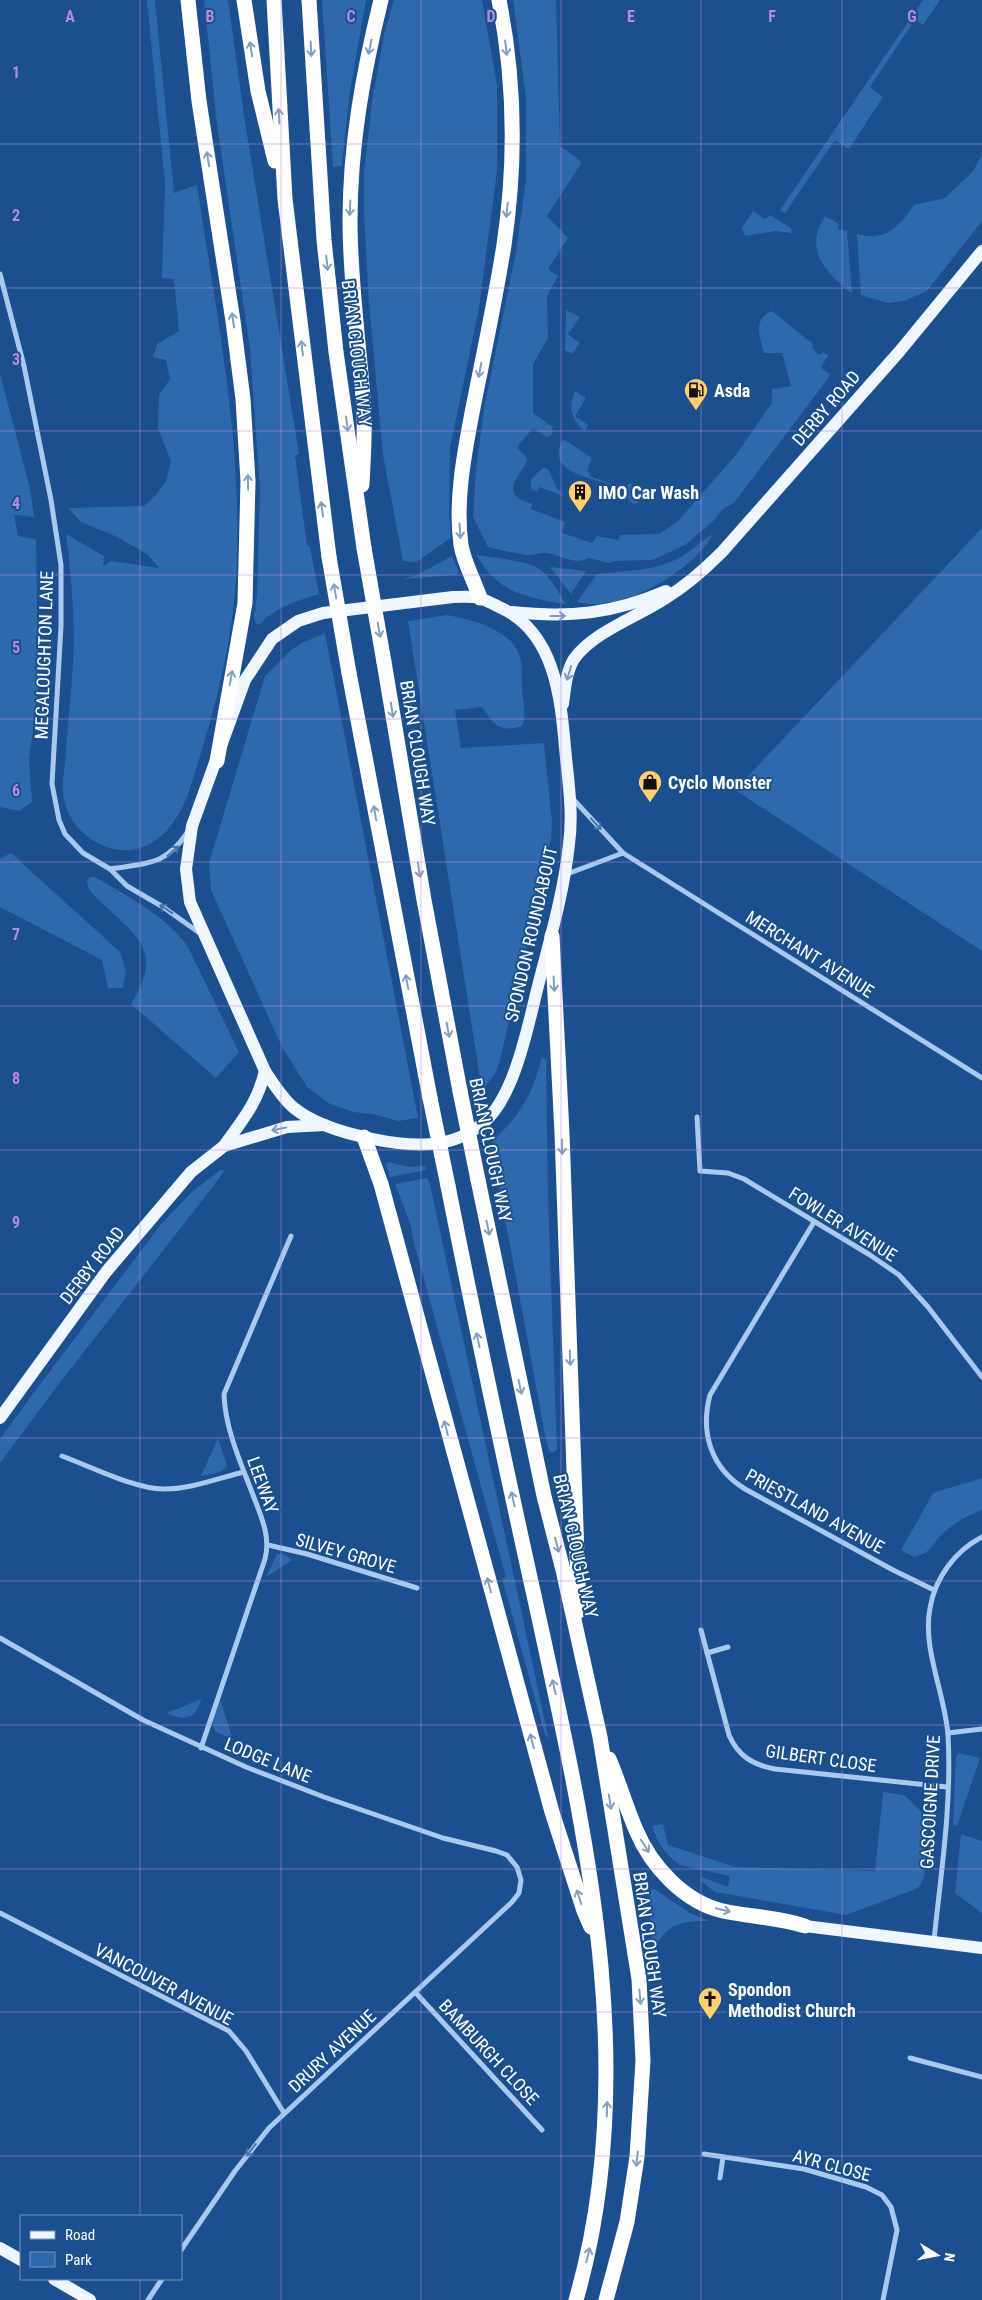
<svg xmlns="http://www.w3.org/2000/svg" width="982" height="2300" font-family="'Roboto Condensed',sans-serif">
<style>
.green{fill:#2e69ad}
.lines{fill:none;stroke-linecap:round;stroke-linejoin:round}
.street{stroke:#a9c9ee;stroke-width:5}
.primary{stroke:#f0f6ff;stroke-width:12}
.highway{stroke:#fff;stroke-width:15}
.highway-bridge{stroke:#fff;stroke-width:15}
.oneway{stroke:#829ec1}
.oneway2{stroke:#7b9ac1}
.oneway3{stroke:#4674ac}
.grid{fill:none;stroke:#b68bdc;stroke-width:1;stroke-opacity:0.55}
.labels{text-anchor:middle;dominant-baseline:central;stroke-width:4;stroke-linejoin:round;paint-order:stroke}
.street-label{font-size:18px;fill:#fff;stroke:#1b4f8f}
.poi-label{font-size:18px;font-weight:bold;fill:#fff;stroke:#1b4f8f;text-anchor:start}
.grid-label{font-size:16px;text-anchor:middle;font-weight:bold;fill:#b68bdc;stroke:#1b4f8f;stroke-width:4;stroke-linejoin:round;paint-order:stroke}
</style>
<rect width="100%" height="100%" fill="#1b4f8f"/>
<g class="green">
<path d="M147 0H155L174 193 197 185C217 319 246 456 235 592 229 662 209 728 188 795 179 816 167 837 145 846 112 861 70 834 64 799 61 787 64 774 65 762 67 734 70 706 72 678 76 630 72 582 66 534L104 556 103 566 111 561 159 568 147 554 115 536 81 522 68 508 144 506 156 495 166 481 171 461 158 428 159 395 170 379 166 360 153 357 157 344 179 331 174 279 162 278 165 184Z"/>
<path d="M204 0H228L245 122 299 454 295 456 307 545 310 547 319 594C297 601 276 607 260 624H256L254 618 257 594 260 490 250 349 217 124Z"/>
<polygon points="322,0 366,0 349,97 342,166 333,167"/>
<polygon points="394,0 482,0 497,85 497,171 479,308 450,448 449,514 451,538 416,562 403,561 383,455 369,303 364,216 364,172 372,102 384,34"/>
<path d="M513 0H556L560 146 582 162 547 216 568 238 548 269 558 276 547 296 548 338 533 364V413L553 427 552 430 553 432 550 436 546 437 533 428 518 446V449L528 459C520 477 497 494 532 504L531 509 565 522 562 533 592 543 597 536 618 540 620 535 659 534 677 522 735 456 772 403V389L791 386 782 353H764C760 337 752 319 772 311L813 344 812 348 819 355 823 352 828 355 821 368 830 374 827 380 734 503 723 509 713 521 685 545 659 557 651 560 615 561 609 563 589 558C575 566 561 555 547 553 540 552 534 556 527 555 514 553 500 550 488 547L473 517 476 469 484 409 516 252 526 180V98Z"/>
<polygon points="923,0 940,0 923,25 915,20 870,87 883,97 849,149 835,140 785,213 780,210"/>
<path d="M982 155V221L927 291 904 301 888 303 861 295 857 234C887 241 898 228 914 205L945 198 973 171Z"/>
<polygon points="753,211 765,219 770,215 791,228 792,233 775,231 745,236 742,228"/>
<path d="M825 216 839 224 838 229 847 231 852 294C826 272 803 251 825 216Z"/>
<polygon points="566,310 580,317 568,334 580,343 572,354 565,350"/>
<polygon points="0,374 30,488 34,517 14,515 18,536 36,539 38,691 29,760 32,802 19,811 0,807"/>
<path d="M575 391 586 398 575 416 588 425 585 431C571 420 568 407 575 391Z"/>
<path d="M565 440 592 458 587 471 590 472 589 476 623 488 630 483C638 487 637 495 638 503L633 504C628 498 623 491 616 487 596 478 545 474 562 441Z"/>
<polygon points="543,468 548,469 557,488 564,496 539,487 537,492 531,489 531,479"/>
<polygon points="982,528 982,951 735,790"/>
<path d="M713 534C694 571 620 614 577 602L597 574C627 570 654 572 681 557 692 550 701 541 713 534Z"/>
<path d="M477 555C494 558 526 560 539 569 551 577 558 592 566 604 528 598 495 592 477 555Z"/>
<polygon points="452,556 459,572 457,575 403,579 417,575"/>
<polygon points="550,567 586,571 571,594"/>
<path d="M447 615C471 619 509 629 519 654 523 664 521 678 522 689 523 702 527 713 522 726 499 733 494 725 482 707L455 710 461 748 544 743 552 822 551 839 500 1060 496 1072 482 1091 408 621Z"/>
<polygon points="325,633 418,1118 398,1121 373,1114 353,1112 330,1104 307,1087 282,1047 211,890 209,864 212,853 265,676 291,650 302,643"/>
<polygon points="11,853 120,952 126,971 123,988 108,988 102,960 0,907 0,859"/>
<path d="M90 877H95C129 897 163 914 187 945L239 1052 216 1078 131 1004C163 952 140 939 102 903 95 896 88 892 87 881Z"/>
<path d="M542 1057 546 1060 548 1197 557 1450 552 1453 549 1451 546 1440 491 1143C520 1115 532 1096 542 1057Z"/>
<polygon points="388,1162 410,1167 425,1166 426,1170 390,1177 386,1165"/>
<polygon points="220,1170 224,1171 215,1184 58,1385 0,1463 0,1439 32,1395 162,1223 192,1192"/>
<polygon points="427,1178 430,1184 549,1741 544,1732 502,1578 506,1577 414,1243 410,1223 395,1184"/>
<path d="M218 1438 227 1465C222 1474 211 1474 201 1476Z"/>
<path d="M982 1478V1510C967 1516 952 1524 941 1535 930 1547 931 1553 914 1557L901 1550 933 1493Z"/>
<polygon points="277,1554 284,1554 292,1560 266,1577"/>
<path d="M201 1699C196 1720 184 1721 167 1713Z"/>
<polygon points="220,1699 233,1740 215,1731 212,1722"/>
<polygon points="958,1753 980,1758 957,1826 953,1825 956,1758"/>
<path d="M883 1792 904 1795 929 1819 924 1878 919 1887 913 1890 846 1915 715 1892 701 1881 702 1877 728 1887 730 1876 680 1865C666 1856 657 1842 652 1826L663 1824 668 1845 735 1867 875 1871Z"/>
<polygon points="961,1834 982,1841 982,1913 955,1893"/>
<path d="M654 1889 690 1913 709 1921C676 1920 657 1928 653 1963L649 1890Z"/>
</g>
<g class="lines">
<g class="street">
<polyline points="0,274 24,366 51,500 61,565 61,626 52,784 59,820 65,834 83,853 110,869 127,886 163,907 201,934"/>
<polyline points="573,799 623,853 982,1078"/>
<path d="M110 869C146 863 165 866 187 833"/>
<polyline points="567,874 623,853"/>
<polyline points="697,1117 700,1171 728,1173 744,1179 870,1255 899,1275 928,1307 982,1377"/>
<path d="M814 1222 710 1395C700 1433 711 1468 745 1489L893 1570 934 1590"/>
<path d="M62 1456C89 1466 137 1490 165 1489 191 1489 219 1478 244 1472"/>
<polyline points="268,1545 307,1554 417,1588"/>
<path d="M701 1630 729 1735C738 1756 753 1765 775 1769L947 1787"/>
<polyline points="0,1638 143,1720 246,1767 324,1797 443,1838 496,1851 507,1855 517,1867 521,1880 519,1893 512,1902 269,2128 235,2171 181,2250"/>
<polyline points="707,1653 728,1647"/>
<polyline points="948,1733 982,1729"/>
<path d="M201 1748 265 1559C271 1537 261 1516 253 1495 241 1463 225 1429 224 1394L291 1236"/>
<polyline points="0,1913 229,2031 246,2051 284,2113"/>
<path d="M934 1940C941 1873 952 1803 948 1735 945 1694 922 1648 930 1608 935 1578 955 1551 982 1537"/>
<polyline points="415,1992 542,2130"/>
<polyline points="910,2058 982,2077"/>
<polyline points="704,2154 804,2169 866,2187 882,2195 891,2207 897,2230 883,2300"/>
<polyline points="720,2178 723,2157"/>
<polyline points="148,2300 162,2279"/>
</g>
<g class="primary">
<path d="M453 597C462 597 471 596 479 598 486 600 493 604 499 607 557 632 561 702 566 758 569 786 573 816 569 844 564 892 550 939 538 986 528 1025 515 1097 483 1123 452 1150 411 1147 373 1139 348 1134 315 1125 294 1108 282 1098 273 1083 265 1071L190 902 186 869 192 826 245 680 272 639 298 621 323 613Z"/>
<path d="M512 612C569 618 612 614 666 591"/>
<path d="M563 704C565 689 566 672 574 659 593 632 639 616 666 598 687 585 705 569 722 552L899 352 982 251"/>
<path d="M224 1146C243 1119 257 1104 265 1071"/>
<polyline points="0,1418 106,1272 191,1172 224,1146 287,1127 325,1125"/>
<polyline points="805,1926 982,1948"/>
<polyline points="0,2248 21,2260"/>
<polyline points="54,2279 90,2300"/>
</g>
<g class="highway">
<polyline points="188,0 199,101 233,321 243,399 248,481 245,603 217,761"/>
<polyline points="244,0 258,91 275,161"/>
<polyline points="274,0 285,199 329,557"/>
<polyline points="309,0 324,240 336,352 364,548"/>
<path d="M362 485C363 461 365 437 364 413 360 349 350 285 350 221 350 145 363 73 381 0"/>
<path d="M480 598C474 580 464 563 461 545 455 502 464 455 472 413 483 357 495 302 504 245 516 164 515 80 499 0"/>
<polyline points="384,662 424,900 460,1091"/>
<polyline points="349,673 430,1098"/>
<polyline points="552,936 562,1133 579,1611"/>
<polyline points="364,1137 381,1184 552,1812 584,1911 591,1927"/>
<polyline points="478,1180 544,1496 563,1570 600,1737 639,1979 643,2061 637,2157 627,2222 606,2300"/>
<path d="M448 1186C476 1328 506 1469 537 1609 586 1835 642 2071 576 2300"/>
<path d="M609 1759C619 1782 626 1807 636 1830 651 1866 684 1902 723 1911 751 1917 778 1917 805 1926"/>
</g>
<g class="highway-bridge">
<polyline points="364,548 384,662"/>
<polyline points="329,557 349,673"/>
<polyline points="460,1091 478,1180"/>
<polyline points="430,1098 448,1186"/>
</g>
</g>
<defs><path id="oneway-shaft" d="M-6 0H5M1.5-3L5.5 0L1.5 3" fill="none" stroke-width="1.6" stroke-linecap="round" stroke-linejoin="round" transform="scale(1.25)"/></defs>
<g class="oneway">
<use href="#oneway-shaft" transform="translate(370 47) rotate(102)"/>
<use href="#oneway-shaft" transform="translate(506 48) rotate(83)"/>
<use href="#oneway-shaft" transform="translate(251 49) rotate(-99)"/>
<use href="#oneway-shaft" transform="translate(311 49) rotate(87)"/>
<use href="#oneway-shaft" transform="translate(279 116) rotate(-93)"/>
<use href="#oneway-shaft" transform="translate(208 159) rotate(-99)"/>
<use href="#oneway-shaft" transform="translate(350 208) rotate(92)"/>
<use href="#oneway-shaft" transform="translate(507 210) rotate(96)"/>
<use href="#oneway-shaft" transform="translate(327 263) rotate(84)"/>
<use href="#oneway-shaft" transform="translate(233 320) rotate(-98)"/>
<use href="#oneway-shaft" transform="translate(302 348) rotate(-97)"/>
<use href="#oneway-shaft" transform="translate(480 370) rotate(101)"/>
<use href="#oneway-shaft" transform="translate(347 424) rotate(82)"/>
<use href="#oneway-shaft" transform="translate(248 482) rotate(-91)"/>
<use href="#oneway-shaft" transform="translate(322 509) rotate(-98)"/>
<use href="#oneway-shaft" transform="translate(460 531) rotate(86)"/>
<use href="#oneway-shaft" transform="translate(335 591) rotate(-100)"/>
<use href="#oneway-shaft" transform="translate(379 630) rotate(80)"/>
<use href="#oneway-shaft" transform="translate(231 678) rotate(-80)"/>
<use href="#oneway-shaft" transform="translate(392 710) rotate(81)"/>
<use href="#oneway-shaft" transform="translate(375 813) rotate(-100)"/>
<use href="#oneway-shaft" transform="translate(419 870) rotate(81)"/>
<use href="#oneway-shaft" transform="translate(407 982) rotate(-101)"/>
<use href="#oneway-shaft" transform="translate(554 984) rotate(87)"/>
<use href="#oneway-shaft" transform="translate(448 1030) rotate(79)"/>
<use href="#oneway-shaft" transform="translate(562 1147) rotate(89)"/>
<use href="#oneway-shaft" transform="translate(488 1228) rotate(78)"/>
<use href="#oneway-shaft" transform="translate(478 1340) rotate(-102)"/>
<use href="#oneway-shaft" transform="translate(570 1358) rotate(88)"/>
<use href="#oneway-shaft" transform="translate(520 1387) rotate(78)"/>
<use href="#oneway-shaft" transform="translate(446 1428) rotate(-105)"/>
<use href="#oneway-shaft" transform="translate(513 1499) rotate(-102)"/>
<use href="#oneway-shaft" transform="translate(557 1545) rotate(75)"/>
<use href="#oneway-shaft" transform="translate(489 1585) rotate(-105)"/>
<use href="#oneway-shaft" transform="translate(554 1687) rotate(-103)"/>
<use href="#oneway-shaft" transform="translate(532 1741) rotate(-105)"/>
<use href="#oneway-shaft" transform="translate(610 1802) rotate(81)"/>
<use href="#oneway-shaft" transform="translate(645 1846) rotate(57)"/>
<use href="#oneway-shaft" transform="translate(579 1897) rotate(-108)"/>
<use href="#oneway-shaft" transform="translate(723 1910) rotate(13)"/>
<use href="#oneway-shaft" transform="translate(640 1997) rotate(85)"/>
<use href="#oneway-shaft" transform="translate(607 2109) rotate(-88)"/>
<use href="#oneway-shaft" transform="translate(637 2159) rotate(96)"/>
<use href="#oneway-shaft" transform="translate(588 2255) rotate(-77)"/>
</g>
<g class="oneway2">
<use href="#oneway-shaft" transform="translate(558 616)"/>
<use href="#oneway-shaft" transform="translate(569 673) rotate(107)"/>
<use href="#oneway-shaft" transform="translate(279 1129) rotate(168)"/>
</g>
<g class="oneway3">
<use href="#oneway-shaft" transform="translate(596 824) rotate(48)"/>
<use href="#oneway-shaft" transform="translate(173 851) rotate(-41)"/>
<use href="#oneway-shaft" transform="translate(166 909) rotate(-146)"/>
<use href="#oneway-shaft" transform="translate(251 2150) rotate(128)"/>
</g>
<path class="grid" d="M140 0V2216M281 0V2300M421 0V2300M561 0V2300M701 0V2300M842 0V2300M0 144H982M0 288H982M0 431H982M0 575H982M0 719H982M0 862H982M0 1006H982M0 1150H982M0 1294H982M0 1438H982M0 1581H982M0 1725H982M0 1869H982M0 2012H982M0 2156H982M140 2279V2300"/>
<defs>
<g id="fuel-pin" transform="scale(1.25)"><path d="M0 17L-7.5 6A9.5 9.5 0 1 1 7.5 6Z" fill="#ffd166" stroke="#1b4f8f"/><path d="M-5.5-6h7V0h2V4h1.3V-2.5L3-4.5l.8-.8L6-3V5H2.5V1h-1V6h-7ZM-4.2-4.7v3.2H.2V-4.7Z" fill="#111"/></g>
<g id="building-pin" transform="scale(1.25)"><path d="M0 17L-7.5 6A9.5 9.5 0 1 1 7.5 6Z" fill="#ffd166" stroke="#1b4f8f"/><path d="M-4-6H4V6H1V3H-1V6H-4ZM-2.5-4.3h1.7v1.8h-1.7ZM.8-4.3h1.7v1.8H.8ZM-2.5-1h1.7V.8h-1.7ZM.8-1h1.7V.8H.8Z" fill="#111"/></g>
<g id="shop-pin" transform="scale(1.25)"><path d="M0 17L-7.5 6A9.5 9.5 0 1 1 7.5 6Z" fill="#ffd166" stroke="#1b4f8f"/><path d="M-5-2.5h2.3a2.7 3.5 0 0 1 5.4 0H5L5.5 6h-11ZM-1.5-2.5h3a1.5 2.3 0 0 0-3 0Z" fill="#111"/></g>
<g id="church-pin" transform="scale(1.25)"><path d="M0 17L-7.5 6A9.5 9.5 0 1 1 7.5 6Z" fill="#ffd166" stroke="#1b4f8f"/><path d="M-1.2-6h2.4v3.5h3.3v2.4h-3.3V6h-2.4V-.1h-3.3v-2.4h3.3Z" fill="#111"/></g>
</defs>
<g fill-rule="evenodd">
<use href="#fuel-pin" x="696" y="390"/>
<use href="#building-pin" x="580" y="492"/>
<use href="#shop-pin" x="650" y="782"/>
<use href="#church-pin" x="710" y="1999"/>
</g>
<g class="labels">
<g class="street-label">
<text transform="translate(357 353) rotate(83)">BRIAN CLOUGH WAY</text>
<text transform="translate(826 408) rotate(-49)">DERBY ROAD</text>
<text transform="translate(44 655) rotate(-88)">MEGALOUGHTON LANE</text>
<text transform="translate(418 753) rotate(81)">BRIAN CLOUGH WAY</text>
<text transform="translate(531 934) rotate(-77)">SPONDON ROUNDABOUT</text>
<text transform="translate(810 954) rotate(32)">MERCHANT AVENUE</text>
<text transform="translate(491 1150) rotate(78)">BRIAN CLOUGH WAY</text>
<text transform="translate(843 1224) rotate(32)">FOWLER AVENUE</text>
<text transform="translate(92 1265) rotate(-52)">DERBY ROAD</text>
<text transform="translate(263 1485) rotate(70)">LEEWAY</text>
<text transform="translate(815 1511) rotate(29)">PRIESTLAND AVENUE</text>
<text transform="translate(576 1546) rotate(77)">BRIAN CLOUGH WAY</text>
<text transform="translate(346 1553) rotate(16)">SILVEY GROVE</text>
<text transform="translate(821 1758) rotate(8)">GILBERT CLOSE</text>
<text transform="translate(268 1760) rotate(22)">LODGE LANE</text>
<text transform="translate(930 1802) rotate(-87)">GASCOIGNE DRIVE</text>
<text transform="translate(650 1945) rotate(82)">BRIAN CLOUGH WAY</text>
<text transform="translate(164 1984) rotate(28)">VANCOUVER AVENUE</text>
<text transform="translate(332 2051) rotate(-43)">DRURY AVENUE</text>
<text transform="translate(489 2052) rotate(47)">BAMBURGH CLOSE</text>
<text transform="translate(832 2165) rotate(15)">AYR CLOSE</text>
</g>
<g class="poi-label">
<text x="714" y="390">Asda</text>
<text x="598" y="492">IMO Car Wash</text>
<text x="668" y="782">Cyclo Monster</text>
<text x="728" y="1989">Spondon<tspan x="728" dy="21">Methodist Church</tspan></text>
</g>
</g>
<g class="grid-label">
<text x="70" y="22">A</text>
<text x="210" y="22">B</text>
<text x="351" y="22">C</text>
<text x="491" y="22">D</text>
<text x="631" y="22">E</text>
<text x="772" y="22">F</text>
<text x="912" y="22">G</text>
<text x="16" y="78">1</text>
<text x="16" y="221">2</text>
<text x="16" y="365">3</text>
<text x="16" y="509">4</text>
<text x="16" y="653">5</text>
<text x="16" y="796">6</text>
<text x="16" y="940">7</text>
<text x="16" y="1084">8</text>
<text x="16" y="1228">9</text>
</g>
<rect x="20" y="2215" width="162" height="65" fill="#1b4f8f" stroke="#7695bc"/>
<rect x="30" y="2231" width="25" height="8" fill="#f0f6ff" stroke="#7695bc"/>
<text x="65" y="2240" font-size="15" fill="#ffffff">Road</text>
<rect x="30" y="2252" width="25" height="15" fill="#2e69ad" stroke="#7695bc"/>
<text x="65" y="2265" font-size="15" fill="#ffffff">Park</text>
<g transform="translate(937 2255) rotate(100)" stroke="#1b4f8f" stroke-width="4" paint-order="stroke">
<path d="M0-4L9 19L0 12L-9 19Z" fill="#ffffff"/>
<text y="-8" font-size="14" font-weight="bold" text-anchor="middle" fill="#ffffff">N</text>
</g>
</svg>
